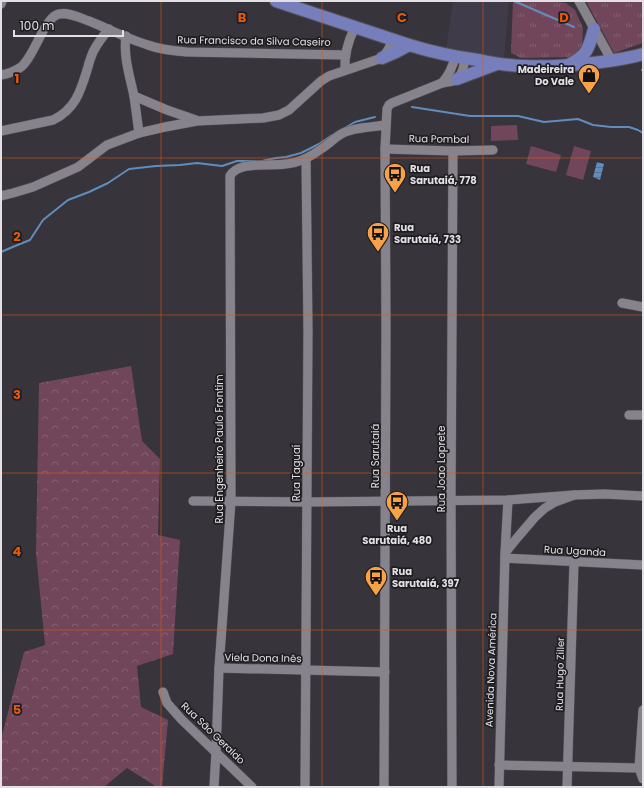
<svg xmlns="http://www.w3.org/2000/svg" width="644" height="788" font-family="Poppins,sans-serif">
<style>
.built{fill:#3f3b49}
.grass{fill:#71465b}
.forest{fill:url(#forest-crowns)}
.park{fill:url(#park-tufts)}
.water{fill:url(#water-rules)}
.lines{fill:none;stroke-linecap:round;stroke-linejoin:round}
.stream{stroke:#608dbc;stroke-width:2}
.minor-casing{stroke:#555359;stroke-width:10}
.major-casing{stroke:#555359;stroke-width:14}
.minor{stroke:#86838c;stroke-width:9}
.major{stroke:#767ebc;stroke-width:12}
.grid{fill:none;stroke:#e8590c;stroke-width:1;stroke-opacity:0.55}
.labels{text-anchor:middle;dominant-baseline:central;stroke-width:3.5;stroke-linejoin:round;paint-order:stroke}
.street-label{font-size:10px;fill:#e2e0e5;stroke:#1e1d20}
.poi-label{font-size:10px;font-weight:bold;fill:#e2e0e5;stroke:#1e1d20;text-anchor:start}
.grid-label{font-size:13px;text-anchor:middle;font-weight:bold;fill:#e8590c;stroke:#1e1d20;stroke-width:3.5;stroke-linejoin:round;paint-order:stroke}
</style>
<defs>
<pattern id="forest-crowns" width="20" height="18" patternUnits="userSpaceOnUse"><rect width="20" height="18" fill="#71465b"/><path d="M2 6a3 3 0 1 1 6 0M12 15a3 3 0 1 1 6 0" fill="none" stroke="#856072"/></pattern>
<pattern id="park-tufts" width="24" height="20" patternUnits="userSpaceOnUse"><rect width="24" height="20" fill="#71465b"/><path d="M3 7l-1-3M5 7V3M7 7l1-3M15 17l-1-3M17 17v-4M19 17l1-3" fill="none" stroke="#856072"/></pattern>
<pattern id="water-rules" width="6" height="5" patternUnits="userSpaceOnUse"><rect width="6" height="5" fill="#608dbc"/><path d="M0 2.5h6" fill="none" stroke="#567392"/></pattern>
</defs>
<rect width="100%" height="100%" fill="#37343c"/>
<polygon class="built" points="453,1 509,1 504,58 446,50"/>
<g class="grass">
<polygon points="517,125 518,140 491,141 491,126"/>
<polygon points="531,146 561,155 556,172 526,164"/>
<polygon points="574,146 591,151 583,180 566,175"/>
</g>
<polygon class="forest" points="131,366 142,441 160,459 158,535 180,540 173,654 137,666 141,707 168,720 162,787 157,787 127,768 104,787 1,787 1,739 24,652 45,645 36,553 39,383"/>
<g class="park">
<polygon points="513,1 553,1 566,3 575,10 583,28 582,49 571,57 521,58 511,53"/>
<polygon points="586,1 639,1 643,3 643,43 614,53"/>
</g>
<polygon class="water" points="597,162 604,164 600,180 593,177"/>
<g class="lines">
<g class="stream">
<polyline points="514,1 574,27"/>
<polyline points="642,70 643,71"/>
<polyline points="412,107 470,116 518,116 544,122 578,119 593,125 611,127 629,127 638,130 643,133"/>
<polyline points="343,129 355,122 375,117"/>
<polyline points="262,161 276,158 286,157 301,153 319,144 332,135"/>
<polyline points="1,252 15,246 30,240 43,220 68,200 89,192 108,183 129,169 156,166 180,165 197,163 222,166 237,161 256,161"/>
</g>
<g class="minor-casing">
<g id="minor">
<polyline points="579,1 612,61"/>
<polyline points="1,4 2,1"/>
<path d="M126 36C123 56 130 77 134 96L167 110 196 120"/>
<path d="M345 70C344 54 348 41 355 27"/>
<path d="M1 75C8 74 15 71 21 67 35 56 44 17 59 14 69 12 80 18 89 21 109 29 128 39 148 45 161 50 174 51 187 52L345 55"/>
<path d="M442 83C449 75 453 67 455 56"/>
<polyline points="134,96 139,133"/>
<path d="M1 131 53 120C76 109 81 90 88 67 89 62 91 57 93 52 97 44 103 36 109 29"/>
<polyline points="385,149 453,151 493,150"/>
<polyline points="1,196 13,193 33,187 78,167 107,145 139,133 165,127 197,121 263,118 279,115 289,110 321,81 329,76 382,58 388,50 393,40"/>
<polyline points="622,303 643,307"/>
<polyline points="629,415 643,415"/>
<polyline points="193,501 307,502 508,500 574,495"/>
<polyline points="505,553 517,538 535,517 545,508 555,502 574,495 604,494 643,496"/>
<polyline points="505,558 643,565"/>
<polyline points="219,668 385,672"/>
<polyline points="163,692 167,703 182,720 252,787"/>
<polyline points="643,710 639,768 643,779"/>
<polyline points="499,765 639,768"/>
<path d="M214 787 216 752 219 668 231 501 230 176C236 165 253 165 264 165 288 165 301 164 321 149 329 144 335 137 343 133 354 127 374 127 386 125"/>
<polyline points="305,787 308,331 306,159"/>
<polyline points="384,787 386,328 385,149 387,109 389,105 392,103 442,83 453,81 457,79 461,74 463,69 465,58"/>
<polyline points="452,787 451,499 453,151"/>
<polyline points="499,787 505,553 508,500"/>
<polyline points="567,787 574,562"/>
</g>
</g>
<g class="major-casing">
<g id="major">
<path d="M276 1 409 45C432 52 455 57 478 60 494 63 509 66 524 66 544 67 563 66 583 64 603 62 623 60 643 54"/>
<polyline points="382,58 396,52 409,45"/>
<path d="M570 64C588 55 589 47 594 29"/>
<polyline points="457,79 497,64"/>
</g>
</g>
<use href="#minor" class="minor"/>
<use href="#major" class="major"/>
</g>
<path class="grid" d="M161 1V787M322 1V787M483 1V787M1 158H643M1 315H643M1 473H643M1 630H643"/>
<defs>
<g id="shop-pin" transform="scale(1.15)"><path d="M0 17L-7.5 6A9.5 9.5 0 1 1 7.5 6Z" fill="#f7a149" stroke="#1e1d20"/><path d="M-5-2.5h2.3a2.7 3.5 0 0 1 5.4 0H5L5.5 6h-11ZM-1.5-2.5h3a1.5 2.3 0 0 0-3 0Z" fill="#111"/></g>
<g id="bus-pin" transform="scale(1.15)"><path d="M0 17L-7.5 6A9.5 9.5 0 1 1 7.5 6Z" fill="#f7a149" stroke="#1e1d20"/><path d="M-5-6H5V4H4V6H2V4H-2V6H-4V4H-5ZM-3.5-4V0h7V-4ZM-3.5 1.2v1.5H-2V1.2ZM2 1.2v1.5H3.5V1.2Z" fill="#111"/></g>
</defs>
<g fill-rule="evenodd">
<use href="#shop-pin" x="589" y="75"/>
<use href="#bus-pin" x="395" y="174"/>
<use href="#bus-pin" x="378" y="233"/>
<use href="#bus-pin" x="397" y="502"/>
<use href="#bus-pin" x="376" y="577"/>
</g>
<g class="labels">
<g class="street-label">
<text transform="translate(254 41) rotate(1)">Rua Francisco da Silva Caseiro</text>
<text transform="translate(439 139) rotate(1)">Rua Pombal</text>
<text transform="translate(219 449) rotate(-90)">Rua Engenheiro Paulo Frontim</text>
<text transform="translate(375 456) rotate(-90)">Rua Sarutaiá</text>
<text transform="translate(441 469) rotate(-90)">Rua Joao Loprete</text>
<text transform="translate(296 473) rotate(-90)">Rua Taguaí</text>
<text transform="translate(575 551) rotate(3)">Rua Uganda</text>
<text transform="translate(263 658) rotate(1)">Viela Dona Inês</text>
<text transform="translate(491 670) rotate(-88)">Avenida Nova América</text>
<text transform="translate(560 674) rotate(-89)">Rua Hugo Ziller</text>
<text transform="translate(213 733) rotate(44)">Rua São Geraldo</text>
</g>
<g class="poi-label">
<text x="574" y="69" text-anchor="end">Madeireira<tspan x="574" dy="12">Do Vale</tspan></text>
<text x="410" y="168">Rua<tspan x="410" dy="12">Sarutaiá, 778</tspan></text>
<text x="394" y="227">Rua<tspan x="394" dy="12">Sarutaiá, 733</tspan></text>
<text x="397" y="528" text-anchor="middle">Rua<tspan x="397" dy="12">Sarutaiá, 480</tspan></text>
<text x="392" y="571">Rua<tspan x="392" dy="12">Sarutaiá, 397</tspan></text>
</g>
</g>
<g class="grid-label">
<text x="242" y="22">B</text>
<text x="402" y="22">C</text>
<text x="564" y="22">D</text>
<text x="17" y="83">1</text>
<text x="17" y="241">2</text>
<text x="17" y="399">3</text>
<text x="17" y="556">4</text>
<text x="17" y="714">5</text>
</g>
<rect width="644" height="788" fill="none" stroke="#e2e0e5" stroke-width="4"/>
<path d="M14 30v6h109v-6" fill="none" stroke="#e2e0e5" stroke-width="2"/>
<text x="20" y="30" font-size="12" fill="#e2e0e5" stroke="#1e1d20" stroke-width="3" paint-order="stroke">100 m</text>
</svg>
